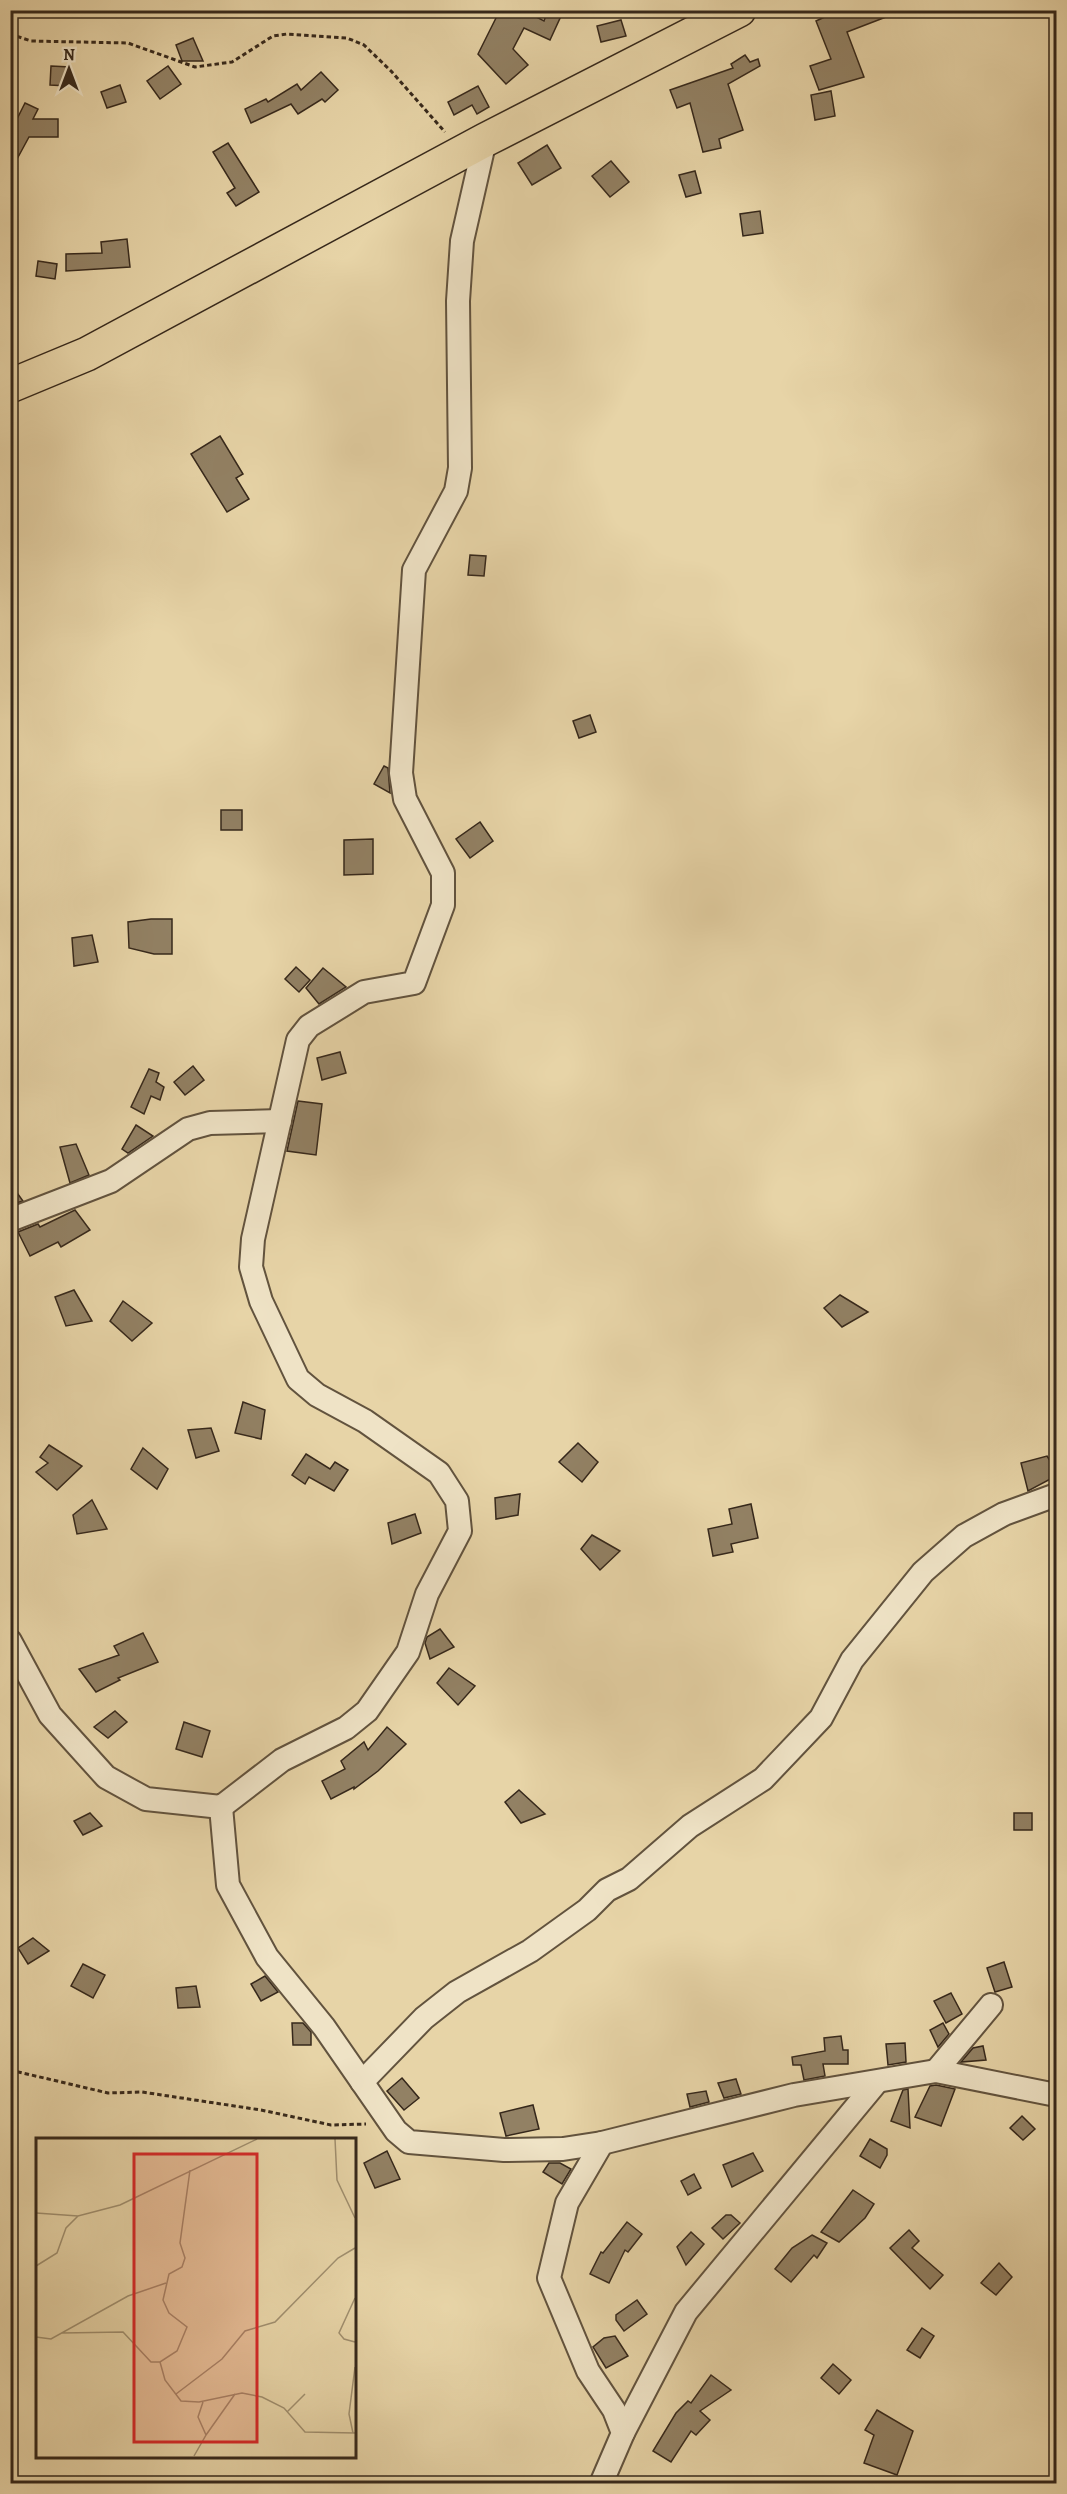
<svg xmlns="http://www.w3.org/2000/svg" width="1067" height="2494" font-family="Alegreya,serif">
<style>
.building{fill:#928164;stroke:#36281b;stroke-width:1.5}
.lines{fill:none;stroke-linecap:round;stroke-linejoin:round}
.minor-casing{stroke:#62533e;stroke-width:26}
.primary-casing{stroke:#36281b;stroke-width:36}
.path{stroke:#36281b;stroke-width:3;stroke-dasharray:4.5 3;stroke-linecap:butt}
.minor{stroke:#efe3c6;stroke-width:22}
.primary{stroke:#e7d4a7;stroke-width:33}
.inset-road{fill:none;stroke:#a08f6f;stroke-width:1.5}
.view{fill:#d62828;fill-opacity:0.15;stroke:#d62828;stroke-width:3}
.inset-edge{fill:none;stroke:#36281b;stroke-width:3}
</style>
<rect width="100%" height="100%" fill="#e7d4a7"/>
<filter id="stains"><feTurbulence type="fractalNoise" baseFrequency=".00333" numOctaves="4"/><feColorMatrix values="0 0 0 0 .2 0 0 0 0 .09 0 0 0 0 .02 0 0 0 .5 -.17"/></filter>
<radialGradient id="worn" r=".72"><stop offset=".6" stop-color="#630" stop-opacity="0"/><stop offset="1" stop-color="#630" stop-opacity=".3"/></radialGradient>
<g class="building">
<polygon points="500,10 523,10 544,21 548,10 561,16 550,40 524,28 513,49 528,65 506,84 478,54"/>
<polygon points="840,10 899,12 847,32 864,77 819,90 810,66 831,59 816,21"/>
<polygon points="621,20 626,36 601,42 597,26"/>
<polygon points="193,38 203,61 182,61 176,45"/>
<polygon points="745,55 750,62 758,59 760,66 728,84 743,130 719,139 721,148 703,152 690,103 677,108 670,90 733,68 731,64"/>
<polygon points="51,66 70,67 68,86 50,85"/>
<polygon points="168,66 181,84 160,99 147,81"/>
<polygon points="321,72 338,90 325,102 322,99 298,114 291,104 251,123 245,109 266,99 268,102 297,84 301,90"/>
<polygon points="120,85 126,102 107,108 101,92"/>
<polygon points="478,86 489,107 477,114 472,105 454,115 448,102"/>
<polygon points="831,91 835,116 815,120 811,95"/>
<polygon points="25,103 38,109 33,119 58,119 58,137 29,137 10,172 10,133"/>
<polygon points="228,143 259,192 236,206 227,193 235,188 213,152"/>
<polygon points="547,145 561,168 532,185 518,163"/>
<polygon points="611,161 629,182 610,197 592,176"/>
<polygon points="695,171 701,193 686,197 679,175"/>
<polygon points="760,211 763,233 743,236 740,214"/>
<polygon points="127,239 130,267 66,271 66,254 102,253 101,242"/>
<polygon points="38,261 57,264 55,279 36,276"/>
<polygon points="220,436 243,474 236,478 249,499 227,512 191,454"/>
<polygon points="470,555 486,556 484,576 468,575"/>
<polygon points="590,715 596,732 579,738 573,721"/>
<polygon points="384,766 388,768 390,793 374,784"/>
<rect x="221" y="810" width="21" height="20"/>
<polygon points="480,822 493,841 470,858 456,839"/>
<polygon points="373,839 373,874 344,875 344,840"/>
<polygon points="151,919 172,919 172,954 154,954 129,948 128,922"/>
<polygon points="92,935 98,962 74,966 72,938"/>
<polygon points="296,967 310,980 299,992 285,979"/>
<polygon points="323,968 346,987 319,1004 306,988"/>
<polygon points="340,1052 346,1073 322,1080 317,1058"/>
<polygon points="193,1066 204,1080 185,1095 174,1082"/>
<polygon points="149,1069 159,1073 156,1082 164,1087 160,1100 151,1096 144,1114 131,1107"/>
<polygon points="298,1101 322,1104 316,1155 287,1151"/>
<polygon points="136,1125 153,1136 128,1153 122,1149"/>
<polygon points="76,1144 89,1175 70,1183 60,1147"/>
<polygon points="10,1183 23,1201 10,1205"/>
<polygon points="75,1210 90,1230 61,1247 58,1242 30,1256 18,1232 38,1224 40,1227"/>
<polygon points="74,1290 92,1321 66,1326 55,1297"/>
<polygon points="840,1295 868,1312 842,1327 824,1308"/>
<polygon points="123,1301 152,1323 132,1341 110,1321"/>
<polygon points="243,1402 265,1410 261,1439 235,1433"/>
<polygon points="211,1428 219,1451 196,1458 188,1430"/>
<polygon points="578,1443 598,1462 582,1482 559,1462"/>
<polygon points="49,1445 82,1466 57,1490 36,1472 48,1463 40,1457"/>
<polygon points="143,1448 168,1469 157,1489 131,1469"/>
<polygon points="306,1454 330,1469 335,1462 348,1470 334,1491 309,1477 305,1484 292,1475"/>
<polygon points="1047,1456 1056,1470 1056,1476 1028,1491 1021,1463"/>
<polygon points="520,1494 518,1515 496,1519 495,1498"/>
<polygon points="92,1500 107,1529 77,1534 73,1515"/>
<polygon points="751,1504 758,1538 731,1544 733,1552 713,1556 708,1529 732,1524 729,1509"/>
<polygon points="415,1514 421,1533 392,1544 388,1523"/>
<polygon points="592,1535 620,1551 600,1570 581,1549"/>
<polygon points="440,1629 454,1647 430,1659 425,1643 427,1637"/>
<polygon points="143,1633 158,1662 118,1678 120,1680 96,1692 79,1669 119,1655 114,1646"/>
<polygon points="449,1668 475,1686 458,1705 437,1683"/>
<polygon points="115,1711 127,1722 108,1738 94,1727"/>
<polygon points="184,1722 210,1731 202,1757 176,1749"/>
<polygon points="387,1727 406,1744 378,1771 354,1789 354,1787 331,1799 322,1781 345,1769 341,1761 364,1742 368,1750"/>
<polygon points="519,1790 545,1814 521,1823 505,1802"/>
<polygon points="90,1813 102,1826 83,1835 74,1821"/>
<rect x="1014" y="1813" width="18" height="17"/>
<polygon points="33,1938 49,1951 28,1964 18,1948"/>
<polygon points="1004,1962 1012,1987 995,1992 987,1968"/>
<polygon points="83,1964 105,1975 93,1998 71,1986"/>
<polygon points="265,1976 278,1992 261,2001 251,1984"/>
<polygon points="196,1986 200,2007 178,2008 176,1988"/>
<polygon points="951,1993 962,2014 946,2023 934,2001"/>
<polygon points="292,2023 303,2023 311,2032 311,2045 293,2045"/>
<polygon points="943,2023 949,2034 938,2047 930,2030"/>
<polygon points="841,2036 843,2050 848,2050 848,2064 823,2064 825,2076 804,2080 801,2065 793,2065 792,2057 825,2051 824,2038"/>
<polygon points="905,2043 906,2062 888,2065 886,2044"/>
<polygon points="983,2046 986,2060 961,2062 973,2048"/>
<polygon points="402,2078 419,2098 404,2110 387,2091"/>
<polygon points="736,2079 741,2094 724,2098 718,2083"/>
<polygon points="936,2085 955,2089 941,2126 915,2117 930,2086"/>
<polygon points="908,2089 910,2128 891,2121 903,2090"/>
<polygon points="706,2091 709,2102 690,2107 687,2094"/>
<polygon points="533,2105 539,2129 506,2136 500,2113"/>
<polygon points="1022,2116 1035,2129 1023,2140 1010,2128"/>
<polygon points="870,2139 887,2149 887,2155 880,2168 860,2156"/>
<polygon points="387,2151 400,2179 375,2188 364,2163"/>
<polygon points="753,2153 763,2171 732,2187 723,2165"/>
<polygon points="549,2163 560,2163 571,2169 562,2184 543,2172"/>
<polygon points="694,2174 701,2188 688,2195 681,2181"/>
<polygon points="853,2190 874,2204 865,2218 839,2242 821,2232"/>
<polygon points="726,2215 731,2215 740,2223 723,2239 712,2228"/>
<polygon points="627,2222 642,2234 628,2252 625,2250 609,2283 590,2274 601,2252 603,2253"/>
<polygon points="909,2230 919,2241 912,2248 943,2275 930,2289 890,2248"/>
<polygon points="691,2232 704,2244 686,2265 677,2247"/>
<polygon points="812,2235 827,2243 817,2258 814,2255 791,2282 775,2269 792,2248"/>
<polygon points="999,2263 1012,2277 996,2295 981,2283"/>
<polygon points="637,2300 647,2314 624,2331 616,2320 616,2315"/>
<polygon points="922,2328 934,2336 920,2358 907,2350"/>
<polygon points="615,2336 628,2356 606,2368 593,2347 604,2338"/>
<polygon points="833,2364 851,2380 839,2394 821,2378"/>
<polygon points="711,2375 731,2390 700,2411 710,2420 696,2435 691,2431 671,2462 653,2451 676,2413 688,2401 691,2403"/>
<polygon points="877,2410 913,2431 897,2475 864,2463 874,2435 865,2430"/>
</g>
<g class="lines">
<g class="minor-casing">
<g id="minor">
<polyline points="10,1220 111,1181 188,1129 210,1123 280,1121"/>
<polyline points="10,1641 50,1715 106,1777 146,1799 221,1807 282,1760 346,1728 367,1711 408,1652 427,1594 460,1531 457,1501 439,1473 365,1421 317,1395 298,1379 261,1301 251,1267 253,1239 298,1040 309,1026 364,992 414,983 443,905 443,873 405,799 401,773 414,570 456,491 460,468 458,301 462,241 485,140"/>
<polyline points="221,1807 228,1885 267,1957 324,2027 396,2131 409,2142 504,2150 563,2149 602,2143 794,2095 936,2071 1056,2095"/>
<polyline points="936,2071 991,2005"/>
<polyline points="362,2082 424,2018 457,1992 530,1951 587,1910 607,1890 629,1879 690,1826 763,1779 821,1718 852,1660 923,1572 964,1536 1004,1514 1056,1495"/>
<polyline points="623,2433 686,2312 876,2083"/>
<polyline points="601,2484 623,2433 614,2410 588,2371 549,2278 567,2203 602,2143"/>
</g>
</g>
<g class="primary-casing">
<polyline id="primary" points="10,386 87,354 485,140 739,10"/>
</g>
<g class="path">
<polyline points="10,34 31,41 128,43 195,67 232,62 273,36 287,34 347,38 364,45 391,71 445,132"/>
<polyline points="10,2070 108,2093 142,2092 261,2110 331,2125 366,2124"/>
</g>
<use href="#minor" class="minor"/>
<use href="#primary" class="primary"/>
</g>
<g transform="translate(36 2138)">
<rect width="320" height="320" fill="#e7d4a7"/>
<path class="inset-road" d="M299 1 301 42 319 80M0 75 42 78 84 67 221 1M0 128 21 115 30 90 42 78M319 160 303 195 308 201 319 204M26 195 87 194 115 224H124L141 213 151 189 133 175 127 162 133 136 146 129 149 120 144 105 154 32M0 199 15 201 92 158 130 145M124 224 129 242 145 263 163 264 206 255 226 259 248 270 269 294 319 295M140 256 186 221 209 193 239 184 302 120 319 110M251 274 269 256M317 295 313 276 319 229M170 297 199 256M158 318 170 297 162 279 167 264"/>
<path class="view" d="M98 16H221V304H98Z"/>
<rect width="320" height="320" class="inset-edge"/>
</g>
<rect width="1067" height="2494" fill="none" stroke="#e7d4a7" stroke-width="36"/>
<rect x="12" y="12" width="1043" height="2470" fill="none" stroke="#36281b" stroke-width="3"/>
<rect x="18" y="18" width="1031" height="2458" fill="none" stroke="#36281b" stroke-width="1.5"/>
<g transform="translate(69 69)" stroke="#efe3c6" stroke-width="4.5" paint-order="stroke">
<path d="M0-4.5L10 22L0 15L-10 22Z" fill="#36281b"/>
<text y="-9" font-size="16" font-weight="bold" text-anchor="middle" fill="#36281b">N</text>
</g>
<rect width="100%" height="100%" filter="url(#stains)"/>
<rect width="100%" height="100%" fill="url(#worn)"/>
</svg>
